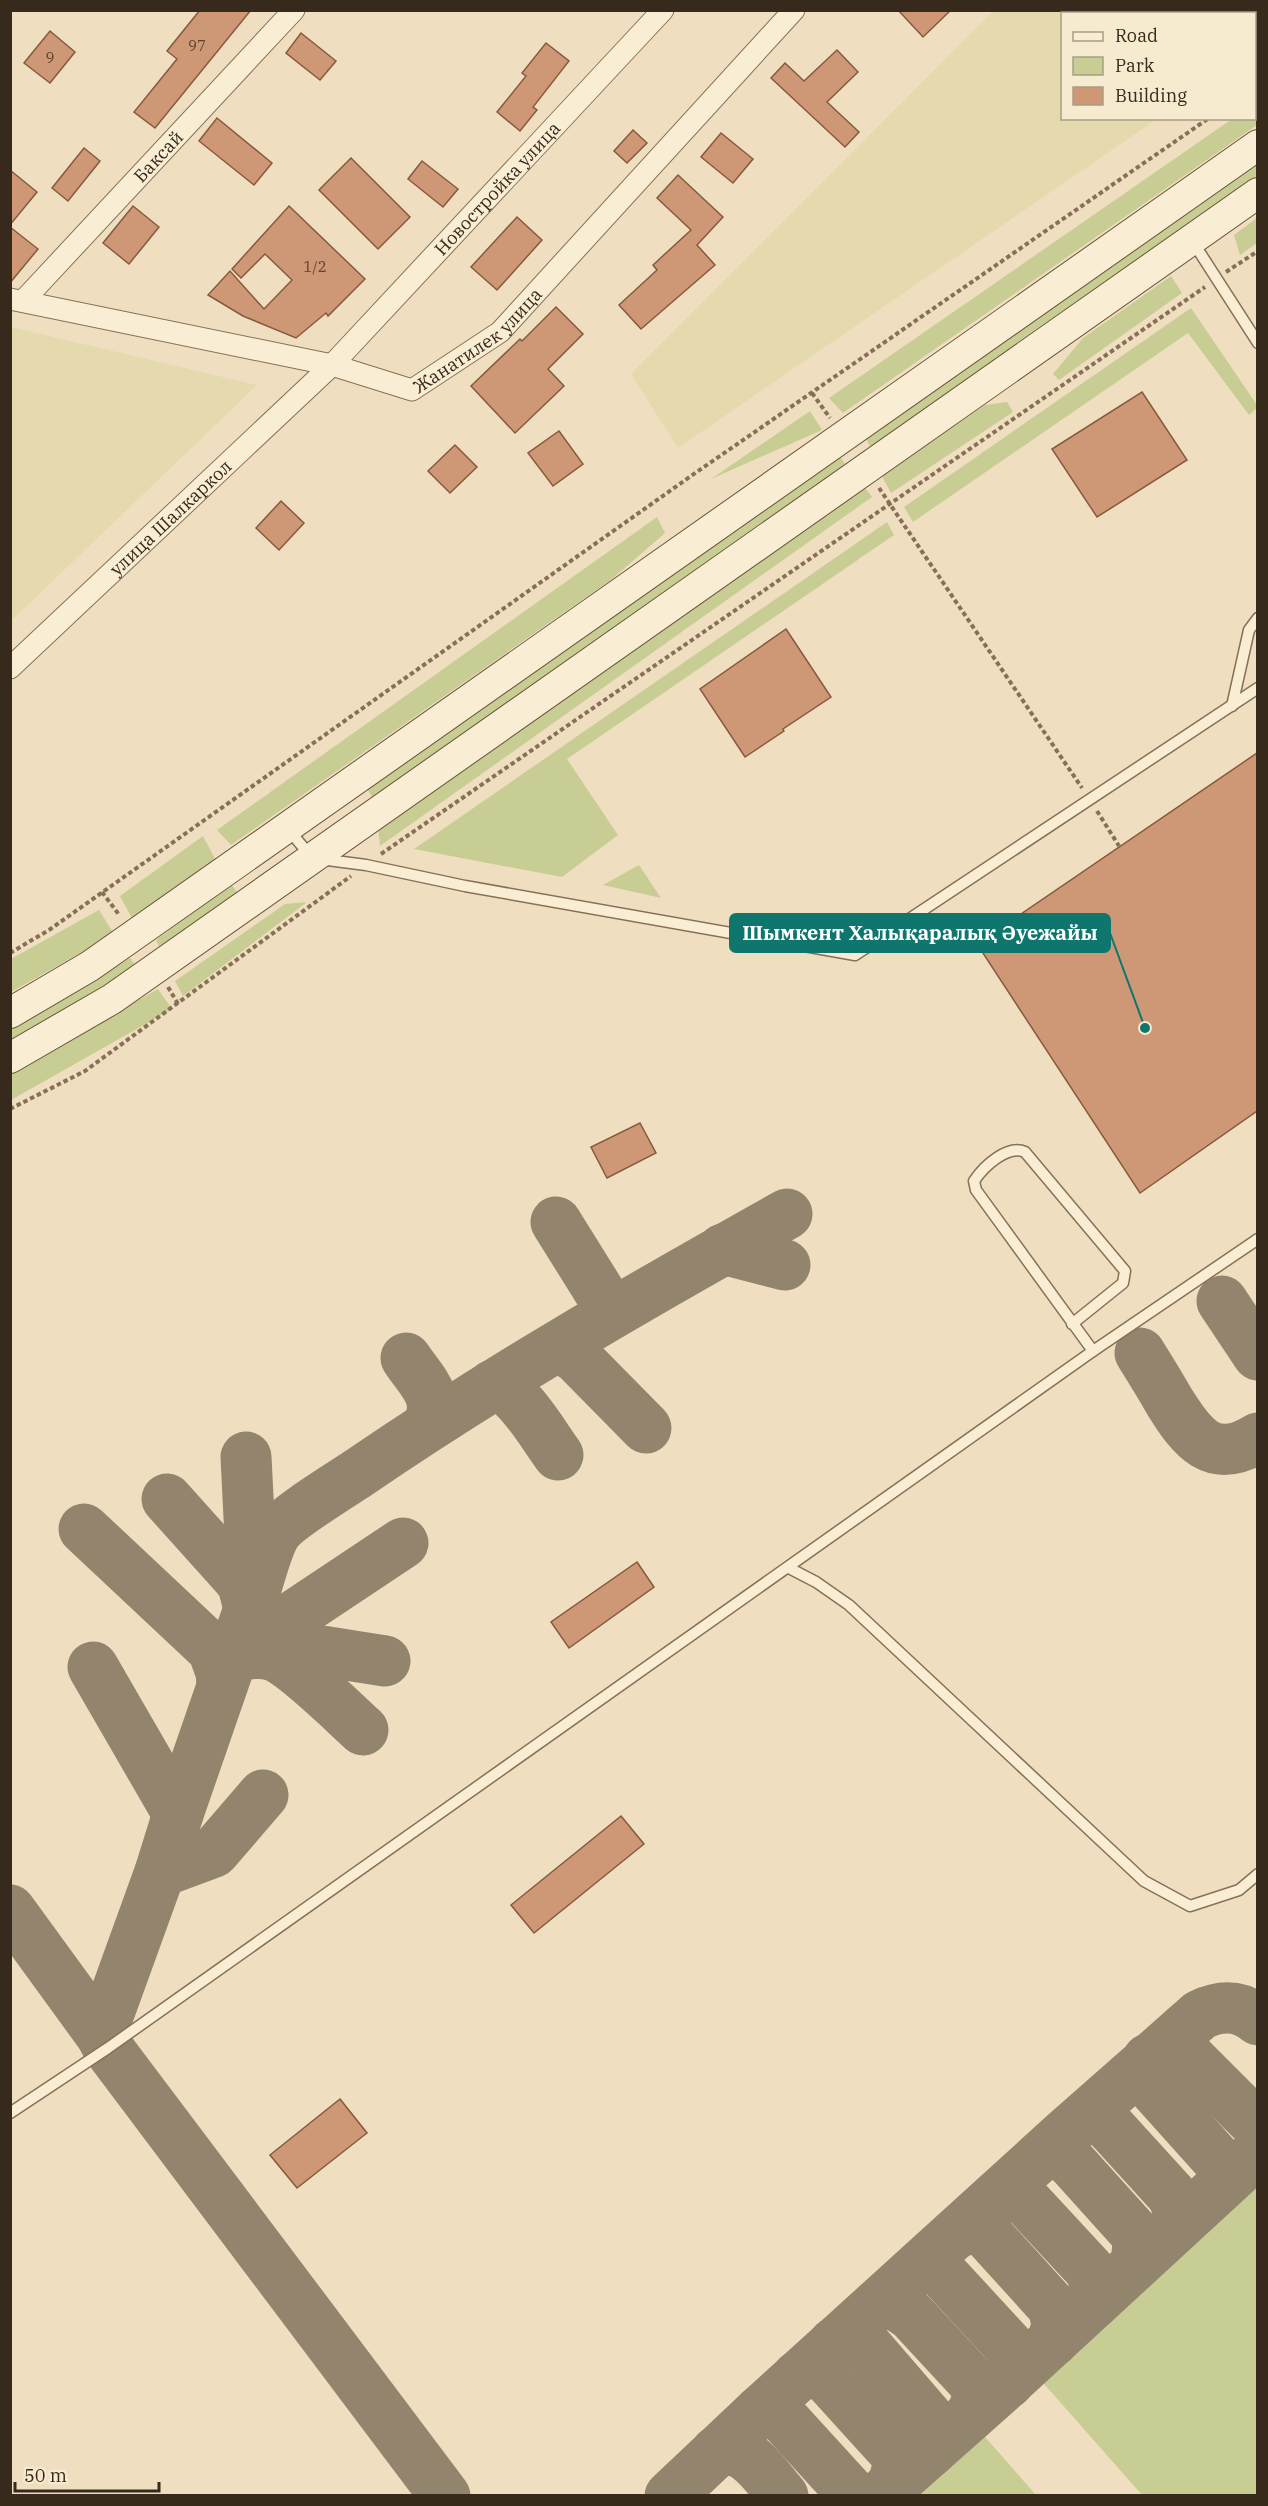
<svg xmlns="http://www.w3.org/2000/svg" width="1268" height="2506" font-family="'IBM Plex Serif',serif">
<style>
.farmland{fill:#e5daad}
.green{fill:#c8cd94}
.lines{fill:none;stroke-linecap:round;stroke-linejoin:round}
.taxiway{stroke:#93846e;stroke-width:51}
.building{fill:#ce9775;stroke:#88593d;stroke-width:1.5}
.lane-casing{stroke:#887057;stroke-width:13}
.street-casing{stroke:#887057;stroke-width:23}
.secondary-casing{stroke:#6a513b;stroke-width:32}
.path{stroke:#887057;stroke-width:4;stroke-dasharray:4.5 3;stroke-linecap:butt}
.lane{stroke:#f9edd3;stroke-width:10}
.street{stroke:#f9edd3;stroke-width:21}
.secondary{stroke:#f9edd3;stroke-width:30}
.labels{text-anchor:middle;dominant-baseline:central;stroke-width:4.5;stroke-linejoin:round;paint-order:stroke}
.number-label{font-size:15px;fill:#5d4432}
.street-label{font-size:18px;fill:#37291c;stroke:#f6eacf}
.leader{fill:none;stroke:#0f766e;stroke-width:2}
.callout-dot{fill:#0f766e;stroke:#f6eacf;stroke-width:2}
.callout{fill:#0f766e;stroke:#0f766e;stroke-width:2}
.callout-label{font-size:20px;text-anchor:middle;font-weight:bold;fill:#fff}
</style>
<rect width="100%" height="100%" fill="#efdfc0"/>
<g class="farmland">
<polygon points="993,11 1257,11 1257,49 1255,51 1254,14 1062,14 1062,118 1157,119 678,448 631,374"/>
<polygon points="11,327 257,385 11,621 10,327"/>
</g>
<g class="green">
<polygon points="1257,101 1257,125 843,413 829,398 1232,119 1254,118 1255,103"/>
<polygon points="1257,159 1257,177 872,450 864,435"/>
<polygon points="1257,218 1257,243 1240,255 1234,235"/>
<polygon points="1171,276 1182,293 1059,380 1053,374 1083,338"/>
<polygon points="1191,308 1257,405 1257,408 1249,415 1188,333 913,522 904,507"/>
<polygon points="1007,402 1013,412 891,493 882,476 985,405"/>
<polygon points="810,411 822,430 711,479"/>
<polygon points="840,457 846,465 374,800 367,789"/>
<polygon points="865,488 872,497 380,846 378,827"/>
<polygon points="657,517 665,533 612,579 231,845 217,830"/>
<polygon points="887,522 894,535 567,759 618,835 562,877 414,849"/>
<polygon points="203,836 215,859 133,920 120,896"/>
<polygon points="639,865 661,898 603,885"/>
<polygon points="231,884 239,895 161,952 156,940"/>
<polygon points="307,902 183,996 175,981 285,904"/>
<polygon points="99,910 114,934 11,992 11,959"/>
<polygon points="130,958 136,966 11,1042 11,1026"/>
<polygon points="158,989 172,1009 11,1100 10,1073"/>
<polygon points="1257,2176 1257,2495 1142,2495 1038,2377"/>
<polygon points="979,2430 1036,2495 907,2495"/>
</g>
<g class="lines">
<g class="taxiway">
<polyline points="556,1222 604,1299 604,1311 599,1320"/>
<polyline points="723,1249 785,1265"/>
<polyline points="1222,1301 1258,1355"/>
<polyline points="554,1349 566,1351 577,1358 646,1428"/>
<path d="M1140 1353C1150 1369 1160 1385 1169 1401 1192 1438 1212 1466 1258 1438"/>
<path d="M406 1358C421 1381 443 1398 427 1426"/>
<path d="M493 1385C518 1389 543 1435 558 1455"/>
<polyline points="167,1499 237,1577 243,1585 249,1609"/>
<polyline points="84,1529 213,1650 221,1672 222,1685"/>
<path d="M253 1597C260 1578 266 1549 276 1533 286 1518 342 1484 360 1472 498 1378 642 1295 787 1214"/>
<polyline points="258,1641 385,1661"/>
<polyline points="93,1667 178,1814"/>
<path d="M363 1730C343 1712 296 1665 274 1656 260 1651 247 1654 233 1656L403 1543"/>
<polyline points="160,1872 214,1852 263,1795"/>
<polyline points="10,1910 101,2035 108,2048 445,2496"/>
<polyline points="1183,2030 1182,2043 1188,2056 1258,2126"/>
<polyline points="101,2035 160,1872 178,1814 253,1597 246,1457"/>
<polyline points="1148,2059 1148,2073 1153,2088 1223,2166 1225,2173 1222,2184"/>
<polyline points="1086,2116 1100,2119 1111,2128 1172,2195 1178,2208 1176,2227"/>
<polyline points="1044,2154 1061,2155 1072,2163 1135,2233 1138,2243 1136,2264"/>
<polyline points="996,2197 1011,2194 1027,2202 1090,2270 1096,2286 1093,2304"/>
<path d="M956 2234C966 2228 975 2225 985 2232L1053 2307 1057 2323 1053 2341"/>
<polyline points="918,2269 929,2266 940,2271 1011,2348 1014,2366 1008,2383"/>
<path d="M880 2304 896 2305 911 2315 974 2383C980 2396 976 2405 970 2416"/>
<polyline points="834,2343 850,2340 865,2344 934,2424 936,2436 931,2451"/>
<polyline points="797,2377 812,2372 826,2377 895,2453 898,2466 893,2484"/>
<polyline points="760,2411 767,2411 780,2415 854,2496"/>
<path d="M716 2452C745 2440 766 2477 783 2496"/>
<path d="M670 2496 760 2411 1065 2134 1200 2015C1221 2005 1240 2005 1258 2020"/>
<polyline points="880,2496 1004,2386 1258,2152"/>
</g>
</g>
<g class="building">
<polygon points="200,10 251,10 155,128 134,112 177,59 167,51"/>
<polygon points="898,10 951,10 923,37"/>
<polygon points="50,31 75,52 50,83 24,63"/>
<polygon points="301,33 336,61 320,80 286,53"/>
<polygon points="546,43 569,61 533,107 537,110 520,131 497,112 526,76 522,73"/>
<polygon points="837,50 858,72 827,102 859,132 845,147 771,78 785,63 804,81"/>
<polygon points="217,118 272,163 254,185 199,141"/>
<polygon points="633,130 647,143 627,163 614,151"/>
<polygon points="721,133 753,159 733,183 701,157"/>
<polygon points="84,148 100,161 68,201 52,188"/>
<polygon points="351,158 410,217 378,249 319,190"/>
<polygon points="422,161 458,189 443,207 408,179"/>
<polygon points="10,170 37,192 10,225"/>
<polygon points="678,175 723,217 697,245 715,265 641,329 619,305 657,270 653,265 691,230 657,198"/>
<polygon points="133,206 159,227 129,264 103,243"/>
<polygon points="289,206 365,279 328,316 326,313 296,338 243,316 208,295 230,271 264,309 292,280 265,254 241,278 232,269"/>
<polygon points="517,217 542,240 497,290 471,267"/>
<polygon points="10,227 38,249 10,283"/>
<polygon points="556,307 583,334 548,369 564,386 515,433 471,386 520,339 522,341"/>
<polygon points="1142,392 1187,460 1097,517 1052,449"/>
<polygon points="559,431 583,464 553,486 528,453"/>
<polygon points="455,445 477,467 450,493 428,471"/>
<polygon points="281,501 304,523 279,550 256,528"/>
<polygon points="786,629 831,697 783,729 784,731 745,757 700,689"/>
<polygon points="1257,753 1257,1111 1140,1193 977,944"/>
<polygon points="640,1123 656,1153 607,1178 591,1147"/>
<polygon points="637,1562 654,1587 569,1648 551,1622"/>
<polygon points="621,1816 644,1844 534,1933 511,1905"/>
<polygon points="340,2099 367,2133 297,2188 270,2155"/>
</g>
<g class="lines">
<g class="lane-casing">
<g id="lane">
<polyline points="1193,242 1258,343"/>
<polyline points="1232,706 1249,630 1258,618"/>
<polyline points="289,830 312,858 366,865 465,886 855,955 1258,688"/>
<path d="M1072 1324 1123 1283 1125 1271 1025 1152C1008 1144 984 1166 974 1181L976 1190 1093 1351"/>
<polyline points="789,1568 816,1582 849,1605 1144,1881 1190,1906 1239,1890 1258,1874"/>
<polyline points="10,2113 108,2048 1093,1351 1258,1239"/>
</g>
</g>
<g class="street-casing">
<g id="street">
<path id="s1" d="M10 299 332 365 412 390 500 332 794 10"/>
<path id="s2" d="M23 301 294 10"/>
<path id="s3" d="M10 668 332 365 663 10"/>
</g>
</g>
<g class="secondary-casing">
<g id="secondary">
<polyline points="10,1013 90,966 1258,145"/>
<polyline points="10,1058 112,999 1258,193"/>
</g>
</g>
<g class="path">
<polyline points="1254,87 1258,85"/>
<polyline points="1226,272 1258,251"/>
<polyline points="812,393 830,418"/>
<polyline points="879,488 1082,788"/>
<polyline points="1097,811 1119,846"/>
<polyline points="381,854 1205,287"/>
<polyline points="102,892 120,916"/>
<polyline points="10,953 49,930 691,476 1209,118"/>
<polyline points="168,987 178,1004"/>
<polyline points="10,1109 85,1071 351,876"/>
</g>
<use href="#lane" class="lane"/>
<use href="#street" class="street"/>
<use href="#secondary" class="secondary"/>
</g>
<g class="labels">
<g class="number-label">
<text x="197" y="45">97</text>
<text x="50" y="57">9</text>
<text x="315" y="266">1/2</text>
</g>
<g class="street-label">
<text stroke="none"><textPath href="#s2" startOffset="198">Баксай</textPath></text>
<text stroke="none"><textPath href="#s3" startOffset="684">Новостройка улица</textPath></text>
<text stroke="none"><textPath href="#s1" startOffset="495">Жанатилек улица</textPath></text>
<text stroke="none"><textPath href="#s3" startOffset="220">улица Шалкаркол</textPath></text>
</g>
</g>
<path class="leader" d="M1145 1028L1110 933"/>
<circle class="callout-dot" cx="1145" cy="1028" r="6"/>
<rect class="callout" x="730" y="914" width="380" height="38" rx="6"/>
<g class="callout-label">
<text x="920" y="940">Шымкент Халықаралық Әуежайы</text>
</g>
<rect width="1268" height="2506" fill="none" stroke="#37291c" stroke-width="24"/>
<rect x="1061" y="12" width="195" height="108" fill="#f6eacf" stroke="#aa9d87" stroke-width="1.5"/>
<rect x="1073" y="32" width="30" height="9" fill="#f9edd3" stroke="#aa9d87" stroke-width="1.5"/>
<text x="1115" y="42" font-size="18" fill="#37291c">Road</text>
<rect x="1073" y="57" width="30" height="18" fill="#c8cd94" stroke="#aa9d87" stroke-width="1.5"/>
<text x="1115" y="72" font-size="18" fill="#37291c">Park</text>
<rect x="1073" y="87" width="30" height="18" fill="#ce9775" stroke="#aa9d87" stroke-width="1.5"/>
<text x="1115" y="102" font-size="18" fill="#37291c">Building</text>
<path d="M15 2482v9h144v-9" fill="none" stroke="#37291c" stroke-width="3"/>
<text x="24" y="2482" font-size="18" fill="#37291c" stroke="#f6eacf" stroke-width="4.5" paint-order="stroke">50 m</text>
</svg>
